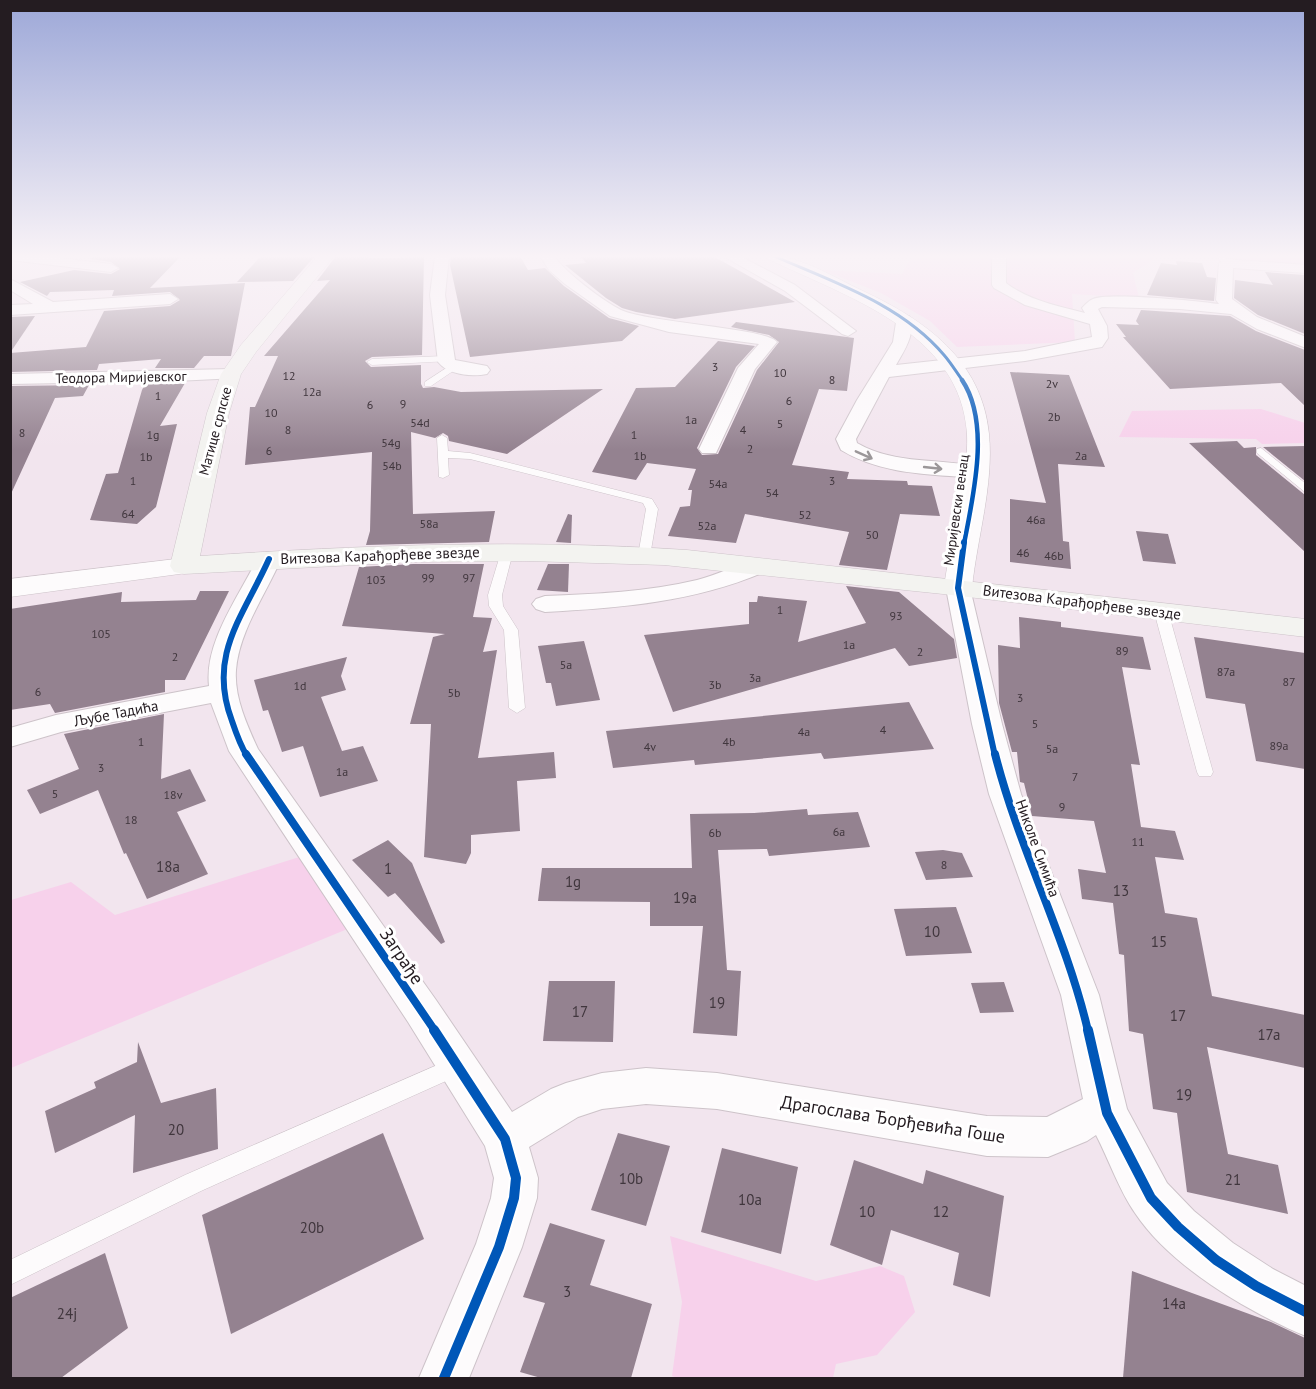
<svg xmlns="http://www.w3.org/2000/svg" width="1316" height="1389" font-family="'PT Sans',sans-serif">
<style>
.green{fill:#f7d1eb}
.building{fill:#948290}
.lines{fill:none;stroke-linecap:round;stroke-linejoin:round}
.service-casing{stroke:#cdc3c9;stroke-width:1}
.minor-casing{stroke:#cdc3c9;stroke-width:2}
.tertiary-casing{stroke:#cdc3c9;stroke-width:1}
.secondary-casing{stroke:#cdc3c9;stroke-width:1}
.service{fill:#fdfbfc;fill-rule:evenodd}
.minor{fill:#fdfbfc;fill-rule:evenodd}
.tertiary{fill:#fdfbfc;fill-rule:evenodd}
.secondary{fill:#f3f3f0;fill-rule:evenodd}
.cycleway-far4-casing{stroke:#fff;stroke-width:5}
.cycleway-far3-casing{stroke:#fff;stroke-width:8}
.cycleway-far2-casing{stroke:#fff;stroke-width:10}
.cycleway-far1-casing{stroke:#fff;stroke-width:11}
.cycleway-casing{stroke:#fff;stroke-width:14}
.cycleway-far4{stroke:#0057b8;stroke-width:3}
.cycleway-far3{stroke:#0057b8;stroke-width:4.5}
.cycleway-far2{stroke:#0057b8;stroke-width:6}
.cycleway-far1{stroke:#0057b8;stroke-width:8}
.cycleway{stroke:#0057b8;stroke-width:10}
.oneway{stroke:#9b9799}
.labels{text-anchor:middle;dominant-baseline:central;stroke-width:6;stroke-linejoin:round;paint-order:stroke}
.number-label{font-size:12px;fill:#40363d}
.far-street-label{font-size:14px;fill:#241c21;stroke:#fff}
.street-label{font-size:15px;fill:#241c21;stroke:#fff}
.near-number-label{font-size:15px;fill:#40363d}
.near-street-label{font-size:18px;fill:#241c21;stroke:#fff}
</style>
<rect width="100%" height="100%" fill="#f2e5ee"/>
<g class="green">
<polygon points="912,256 1154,256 1155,258 1133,273 1139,298 1072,294 1075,342 957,347 930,321 881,293 822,270 902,274"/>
<polygon points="1220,256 1305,256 1305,269 1226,263"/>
<polygon points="1261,409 1305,423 1305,443 1262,444 1256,439 1119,437 1132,411"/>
<polygon points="312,853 362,923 11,1068 11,900 71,882 115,915"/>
<polygon points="670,1236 816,1281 880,1266 904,1276 915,1312 877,1355 836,1364 833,1378 677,1378 672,1376 682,1302"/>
</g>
<g class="building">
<polygon points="95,256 181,256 150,288 245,283 231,356 204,356 194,368 155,368 161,359 99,364 97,370 10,372 10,353 86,347 104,311 170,306 180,300 170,292 112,296 114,290 50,292 47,296 20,282 74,270 111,274 120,269 111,262 90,259"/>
<polygon points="261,256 315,256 293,281 237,282"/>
<polygon points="336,256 370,256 369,258 424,257 422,355 372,357 365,361 371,367 421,365 421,384 423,388 434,387 461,392 603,389 507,454 449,441 448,436 443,433 435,438 411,432 413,514 495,511 489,542 366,545 370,531 372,452 245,465 250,407 255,407 278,356 264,356 330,280 317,281"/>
<polygon points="520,256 528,270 545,268 564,286 609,318 639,326 622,341 470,357 450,265 451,257"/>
<polygon points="580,256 713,256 795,302 675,319 636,312 622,308 606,298 565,265 586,263"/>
<polygon points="1176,261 1202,263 1207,277 1216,278 1214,301 1147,295 1161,263 1177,265"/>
<polygon points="1265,272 1305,275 1305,334 1258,315 1234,298 1235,280 1273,285"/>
<polygon points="1141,310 1230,316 1256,331 1305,350 1305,406 1281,383 1170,389 1123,337 1126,337 1116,324 1139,325 1136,321"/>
<polygon points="35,316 10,353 10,317"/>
<polygon points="736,322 854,338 847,391 819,389 792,465 849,472 847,479 907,481 908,485 932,486 940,516 900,514 887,570 839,565 849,532 745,514 736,543 668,536 680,507 690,506 692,490 688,490 696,469 647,463 636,480 592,472 636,388 675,387 718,341 755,346 736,367 697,448 702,455 718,454 757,370 779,342 769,335 731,327"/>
<polygon points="1010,372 1069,375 1105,467 1058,464 1063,541 1069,542 1071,569 1010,562 1010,499 1046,503"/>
<polygon points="185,383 160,426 177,424 156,507 137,524 90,520 106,474 118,473 142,390 145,384"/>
<polygon points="89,385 83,396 55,398 10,496 10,386"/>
<polygon points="1237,441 1244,448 1256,447 1256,455 1305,495 1305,552 1189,443"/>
<polygon points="1305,446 1305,481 1263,447"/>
<polygon points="568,514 572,515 571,543 556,542"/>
<polygon points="1136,531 1168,534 1176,564 1143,561"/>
<polygon points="413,564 484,564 473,617 492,618 483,652 497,650 478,758 554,752 556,778 517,781 520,831 471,835 471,853 466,864 424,857 431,724 410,724 433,637 445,634 342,626 359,567"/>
<polygon points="548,564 569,564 568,592 537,590"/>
<polygon points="846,586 899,592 954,639 957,658 909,666 895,648 673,712 644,635 749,624 749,602 757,602 758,596 807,601 798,642 866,623"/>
<polygon points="200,591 229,591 185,680 165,680 165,692 55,713 50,704 10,710 10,609 122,592 121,602 196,600"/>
<polygon points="1019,617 1061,622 1061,627 1143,637 1151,670 1122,667 1140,765 1131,764 1141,827 1175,831 1184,860 1155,857 1165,913 1197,918 1212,996 1305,1015 1305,1068 1207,1047 1228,1154 1278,1165 1288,1214 1187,1192 1177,1113 1153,1109 1143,1034 1129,1031 1124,955 1119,954 1113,903 1082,899 1078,869 1106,873 1094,821 1032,816 1024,783 1020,782 1017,752 1012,752 999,703 998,645 1020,648"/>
<polygon points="1194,637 1305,653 1305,769 1256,761 1245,704 1206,698"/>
<polygon points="584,641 600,700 556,706 551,683 546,683 538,646"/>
<polygon points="347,657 341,676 346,690 321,697 342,751 363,746 378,781 320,797 303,746 282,752 268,710 263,711 254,680"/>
<polygon points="909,702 934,749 824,759 821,753 695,765 694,760 613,768 606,731"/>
<polygon points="164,714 161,779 190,769 206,801 177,812 208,874 147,899 126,853 124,854 98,790 40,814 27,790 79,769 64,734"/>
<polygon points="807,809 808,815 858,812 870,847 769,856 767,849 718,850 727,970 741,971 737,1036 693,1033 703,926 650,926 650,902 538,901 542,868 692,868 690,814 754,813"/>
<polygon points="388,840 412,863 445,942 441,944 395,893 388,897 352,860"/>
<polygon points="943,850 962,853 973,877 926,880 915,852"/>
<polygon points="956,907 972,953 906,956 894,909"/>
<polygon points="549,981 615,981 613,1042 543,1041"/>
<polygon points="1004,982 1014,1012 980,1013 971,983"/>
<polygon points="138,1042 161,1103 216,1088 218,1149 133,1173 135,1115 55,1153 45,1111 96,1088 94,1082 137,1062"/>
<polygon points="383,1133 424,1239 231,1334 202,1215"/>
<polygon points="618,1133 670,1146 646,1226 591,1210"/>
<polygon points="722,1148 798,1167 781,1254 701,1232"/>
<polygon points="854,1160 923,1184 926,1170 1004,1196 990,1297 953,1285 959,1253 891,1230 882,1265 830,1245"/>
<polygon points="550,1223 605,1240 590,1285 652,1304 631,1378 541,1378 520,1372 545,1303 523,1297"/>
<polygon points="105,1253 128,1328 61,1378 10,1378 10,1298"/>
<polygon points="1132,1271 1271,1322 1305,1338 1305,1378 1123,1378"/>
</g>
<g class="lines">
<g class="service-casing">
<g id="service">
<polygon points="1217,256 1224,256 1230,263 1223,265"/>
<polygon points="447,356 452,359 450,361 372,365 367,362 372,359"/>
<polygon points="451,365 459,367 431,386 425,386 425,382"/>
<polygon points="442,435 447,438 448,451 470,453 652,499 658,509 650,556 644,560 638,556 646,509 643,503 470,459 448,458 449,475 443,478 439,477 437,438"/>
<polygon points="1261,448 1306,484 1306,493 1257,453 1257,449"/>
<polygon points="507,548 513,552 502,595 503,606 518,630 525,708 517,713 509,708 504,630 489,606 488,595 501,552"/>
<polygon points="1161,607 1168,611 1213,772 1211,776 1199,776 1197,772 1154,611"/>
<polygon points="458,1056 466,1058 469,1065 466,1072 201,1191 10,1285 10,1260 185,1175"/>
</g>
</g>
<g class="minor-casing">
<g id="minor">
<polygon points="10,256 42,256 111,264 118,268 111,272 10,260"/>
<path d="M435 256H449L445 295 455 360 487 366 490 370 487 374C472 377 448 375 438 362L430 295Z"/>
<path d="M540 256H554C565 272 603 301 621 310 650 323 767 328 777 342L755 369 716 453H702L699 449 738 368 759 344 669 332 610 316 565 284 549 270Z"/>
<polygon points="723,256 740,256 795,285 856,331 848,336 842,334 785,291"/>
<path d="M992 256H1006V283C1028 300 1058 306 1085 313L1082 308C1085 305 1088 301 1093 299 1107 292 1199 301 1219 304L1216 300 1219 263 1226 259 1306 265V273L1233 268 1232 299 1257 317 1306 337V348L1257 329 1231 314 1180 309 1102 307 1098 309 1107 326 1108 338 1102 347 1025 361 889 377 856 439 857 443C897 466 941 457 983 468L987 472 983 476 976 478C930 474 882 475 841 450L836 439 857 400 893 342 897 316H909C917 332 904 351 896 365L1025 351 1092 337 1090 324 1025 305 994 288 992 285Z"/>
<polygon points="10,279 53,302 170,294 178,299 170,304 10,315 10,305 33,304 10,290"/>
<polygon points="231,369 237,370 240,374 237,378 176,381 10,384 10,374"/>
<path d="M269 552 277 554 281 559C266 594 239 631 236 670 234 697 247 725 258 749L436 1000 512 1112 551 1089 566 1083 602 1073 646 1068 717 1073 987 1116 1047 1117 1083 1099 1061 995 989 794 972 724 946 588 949 583 958 581 967 583 970 588 1002 724 1021 794 1099 995 1127 1109 1167 1183 1194 1211 1233 1243 1273 1269 1306 1286V1336C1248 1312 1170 1266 1135 1213 1119 1190 1109 1160 1096 1135L1087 1141 1048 1157 987 1156 717 1109 646 1104 602 1109 578 1117 529 1147 538 1178 537 1198 522 1247 469 1378H419L476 1244 491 1198 494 1178 485 1146 408 1022 229 751 211 703 61 732 10 747V728L56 715 209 686C204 642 239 597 257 559L261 554Z"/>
<path d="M758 559 767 561 770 566 767 571C695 602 622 608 545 612L536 609 532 604 536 599 545 596C596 594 647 592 697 580 718 575 737 564 758 559Z"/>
</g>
</g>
<g class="tertiary-casing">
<g id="tertiary">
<path d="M766 256C796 253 835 278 863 291 925 320 982 360 989 434 994 485 977 538 972 588L968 594 958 597 948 594 944 588C950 538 969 485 967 434 961 332 847 297 768 259Z"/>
<polygon points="184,558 194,560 198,566 194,572 10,597 10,579"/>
</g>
</g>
<g class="secondary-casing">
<path id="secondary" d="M318 256H334L256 352 241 374 229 413 200 556C362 545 525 539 687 550L1306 619V637L943 594 664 565 527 561 413 562 184 574 174 572 170 566 207 413 221 374 241 345Z"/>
</g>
<use href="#service" class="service"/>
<use href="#minor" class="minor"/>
<use href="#tertiary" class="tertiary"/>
<use href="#secondary" class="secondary"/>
<g class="cycleway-far4-casing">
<path id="cycleway-far4" d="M774 256C833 282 901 304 944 355 951 363 957 373 963 381"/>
</g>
<g class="cycleway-far3-casing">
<path id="cycleway-far3" d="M962 380C991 423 973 496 964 544"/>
</g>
<g class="cycleway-far2-casing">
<g id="cycleway-far2">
<polyline points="964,542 958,588 995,756"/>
<path d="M247 756C240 745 236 733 232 721 207 655 243 617 269 559"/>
</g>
</g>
<g class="cycleway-far1-casing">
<g id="cycleway-far1">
<polyline points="246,754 435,1031"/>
<path d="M995 754C1019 849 1066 936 1088 1031"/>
</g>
</g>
<g class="cycleway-casing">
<g id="cycleway">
<polyline points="434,1030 505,1139 516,1178 514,1198 499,1247 444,1378"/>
<polyline points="1088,1030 1107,1113 1151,1198 1178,1227 1216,1260 1256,1286 1306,1312"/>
</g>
</g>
<use href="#cycleway-far4" class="cycleway-far4"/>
<use href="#cycleway-far3" class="cycleway-far3"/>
<use href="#cycleway-far2" class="cycleway-far2"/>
<use href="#cycleway-far1" class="cycleway-far1"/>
<use href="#cycleway" class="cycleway"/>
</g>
<defs><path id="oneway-shaft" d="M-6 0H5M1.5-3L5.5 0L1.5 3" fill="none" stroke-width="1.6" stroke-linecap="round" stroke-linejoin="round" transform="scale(1.5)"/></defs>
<g class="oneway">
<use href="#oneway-shaft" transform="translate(864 455) rotate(24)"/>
<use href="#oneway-shaft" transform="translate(933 468) rotate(6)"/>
</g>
<linearGradient id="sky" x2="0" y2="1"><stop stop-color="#9da8d8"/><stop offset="0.57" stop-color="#f9f3f7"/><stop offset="1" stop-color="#f9f3f7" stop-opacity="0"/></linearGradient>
<rect width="1316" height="450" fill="url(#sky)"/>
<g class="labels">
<g class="number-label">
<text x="715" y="366">3</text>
<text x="780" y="372">10</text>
<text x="289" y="375">12</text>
<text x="832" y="379">8</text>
<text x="1052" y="383">2v</text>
<text x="312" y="391">12a</text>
<text x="158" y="395">1</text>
<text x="789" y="400">6</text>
<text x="403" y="403">9</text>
<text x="370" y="404">6</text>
<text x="271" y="412">10</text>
<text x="1054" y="416">2b</text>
<text x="691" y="419">1a</text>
<text x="420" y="422">54d</text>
<text x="780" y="423">5</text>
<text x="288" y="429">8</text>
<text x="743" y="429">4</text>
<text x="22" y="432">8</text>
<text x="153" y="434">1g</text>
<text x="634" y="434">1</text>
<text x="391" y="442">54g</text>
<text x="750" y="448">2</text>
<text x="269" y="450">6</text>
<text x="640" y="455">1b</text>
<text x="1081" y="455">2a</text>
<text x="146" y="456">1b</text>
<text x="392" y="465">54b</text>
<text x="133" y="480">1</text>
<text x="832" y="480">3</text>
<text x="718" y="483">54a</text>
<text x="772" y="492">54</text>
<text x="128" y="513">64</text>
<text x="805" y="514">52</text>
<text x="1036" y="519">46a</text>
<text x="429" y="523">58a</text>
<text x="707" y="525">52a</text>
<text x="872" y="534">50</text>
<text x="1023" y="552">46</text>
<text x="1054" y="555">46b</text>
<text x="428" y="577">99</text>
<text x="469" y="577">97</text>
<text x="376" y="579">103</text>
<text x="780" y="609">1</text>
<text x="896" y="615">93</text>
<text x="101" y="633">105</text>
<text x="849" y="644">1a</text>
<text x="1122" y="650">89</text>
<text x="920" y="651">2</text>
<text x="175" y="656">2</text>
<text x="566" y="664">5a</text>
<text x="1226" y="671">87a</text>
<text x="755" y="677">3a</text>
<text x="1289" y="681">87</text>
<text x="715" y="684">3b</text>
<text x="300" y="685">1d</text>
<text x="38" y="691">6</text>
<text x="454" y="692">5b</text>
<text x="1020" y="697">3</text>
<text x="1035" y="723">5</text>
<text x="883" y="729">4</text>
<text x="804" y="731">4a</text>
<text x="141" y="741">1</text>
<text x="729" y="741">4b</text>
<text x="1279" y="745">89a</text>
<text x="650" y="746">4v</text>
<text x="1052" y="748">5a</text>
<text x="101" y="767">3</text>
<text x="342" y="771">1a</text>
<text x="1075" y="776">7</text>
<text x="55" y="793">5</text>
<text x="173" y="794">18v</text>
<text x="1062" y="806">9</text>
<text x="131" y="819">18</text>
<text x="839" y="831">6a</text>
<text x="715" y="832">6b</text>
<text x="1138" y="841">11</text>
<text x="944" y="864">8</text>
</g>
<g class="far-street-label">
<text transform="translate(121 377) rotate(-1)">Теодора Миријевског</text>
<text transform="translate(215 431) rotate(-75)">Матице српске</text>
<text transform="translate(956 510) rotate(-82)">Миријевски венац</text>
</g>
<g class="street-label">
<text transform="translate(380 555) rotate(-2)">Витезова Карађорђеве звезде</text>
<text transform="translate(1082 602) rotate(7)">Витезова Карађорђеве звезде</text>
<text transform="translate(116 713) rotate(-11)">Љубе Тадића</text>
<text transform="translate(1038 848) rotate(70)">Николе Симића</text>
</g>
<g class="near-number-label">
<text x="168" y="866">18a</text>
<text x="388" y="868">1</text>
<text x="573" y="881">1g</text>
<text x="1121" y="890">13</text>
<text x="685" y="897">19a</text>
<text x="932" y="931">10</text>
<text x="1159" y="941">15</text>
<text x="717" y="1002">19</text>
<text x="580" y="1011">17</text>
<text x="1178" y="1015">17</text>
<text x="1269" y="1034">17a</text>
<text x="1184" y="1094">19</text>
<text x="176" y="1129">20</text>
<text x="631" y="1178">10b</text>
<text x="1233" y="1179">21</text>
<text x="750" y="1199">10a</text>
<text x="867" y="1211">10</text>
<text x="941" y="1211">12</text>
<text x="312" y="1227">20b</text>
<text x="567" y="1291">3</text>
<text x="1174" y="1303">14a</text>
<text x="67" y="1313">24j</text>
</g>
<g class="near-street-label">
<text transform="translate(402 956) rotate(56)">Заграђе</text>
<text transform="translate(893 1119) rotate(9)">Драгослава Ђорђевића Гоше</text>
</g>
</g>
<rect width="1316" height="1389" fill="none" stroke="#241c21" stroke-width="24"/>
</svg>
